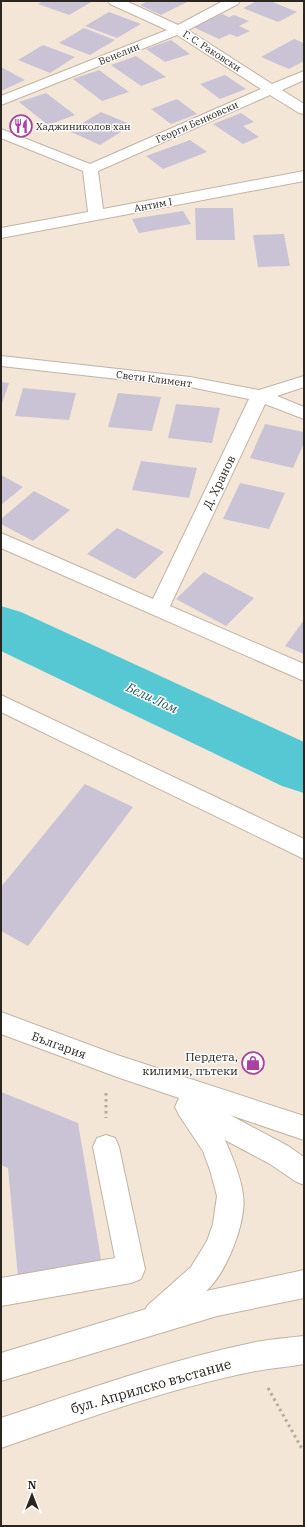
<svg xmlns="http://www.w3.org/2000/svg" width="305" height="1527" font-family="'IBM Plex Serif',serif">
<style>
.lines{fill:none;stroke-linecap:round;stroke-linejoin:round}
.river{fill:#55c8d4;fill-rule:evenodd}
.building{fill:#cac3d5}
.minor-casing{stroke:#c1b3a4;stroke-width:2}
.path{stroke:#b4a89c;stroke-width:3;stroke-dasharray:2.5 3.5;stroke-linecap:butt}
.minor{fill:#fff;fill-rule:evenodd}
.labels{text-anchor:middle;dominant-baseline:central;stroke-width:3;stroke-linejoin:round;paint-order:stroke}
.far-street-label{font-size:10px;fill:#2a251f;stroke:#fff}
.far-poi-label{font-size:10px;fill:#2a251f;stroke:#fff;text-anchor:start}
.street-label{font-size:12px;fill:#2a251f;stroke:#fff}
.poi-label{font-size:12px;fill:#2a251f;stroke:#fff;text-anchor:end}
.water-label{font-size:13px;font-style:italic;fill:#27595e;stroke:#fff}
.near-street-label{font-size:14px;fill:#2a251f;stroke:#fff}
</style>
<rect width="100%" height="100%" fill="#f4e6d6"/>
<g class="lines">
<polygon class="river" points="1,606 21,612 304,742 304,793 282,786 1,651"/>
</g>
<g class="building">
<polygon points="43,1 93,1 69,15 38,4"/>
<polygon points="148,1 189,1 161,15 140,5"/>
<polygon points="257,1 270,1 297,12 278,22 243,8"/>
<polygon points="109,12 141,24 117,38 85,26"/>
<polygon points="222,14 229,17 234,15 249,21 239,26 250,31 237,37 230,34 219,39 193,27"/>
<polygon points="84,28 115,40 90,55 59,43"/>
<polygon points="294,39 304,43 304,61 289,69 261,57"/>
<polygon points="171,40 190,54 165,62 146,49"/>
<polygon points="43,45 75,57 50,73 18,60"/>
<polygon points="136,56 166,77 141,86 111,65"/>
<polygon points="1,67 25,80 1,91"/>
<polygon points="99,70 129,92 102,101 73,79"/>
<polygon points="225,75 246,89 220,99 200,84"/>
<polygon points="46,93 75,115 48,125 19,102"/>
<polygon points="177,99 197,114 171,124 151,109"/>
<polygon points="101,112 132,125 100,145 69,131"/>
<polygon points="241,113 254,122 243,126 259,137 243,144 213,124"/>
<polygon points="190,140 207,152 163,169 146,156"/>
<polygon points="195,208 233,208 235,240 196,240"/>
<polygon points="183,211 191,224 139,233 132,219"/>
<polygon points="284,234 290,266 258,267 253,235"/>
<polygon points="1,382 9,383 1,406"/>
<polygon points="23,388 76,393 69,420 15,416"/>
<polygon points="118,393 161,397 152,431 108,427"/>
<polygon points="176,404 220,408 212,443 168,438"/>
<polygon points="265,424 304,432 304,443 293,468 250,458"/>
<polygon points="141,461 197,468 189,498 132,490"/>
<polygon points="1,475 23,487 1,505"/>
<polygon points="240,483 285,493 269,529 223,519"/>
<polygon points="34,491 70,510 33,541 1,524 1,519"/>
<polygon points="117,528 164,552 135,579 87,554"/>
<polygon points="204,572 254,598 226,626 176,599"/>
<polygon points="304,620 304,654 285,646"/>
<polygon points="85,784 133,807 28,946 1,931 1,887"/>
<polygon points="1,1092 78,1123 102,1265 18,1277 8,1168 1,1165"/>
</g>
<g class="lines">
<g class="minor-casing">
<g id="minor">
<polygon points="108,1 126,1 178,25 223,1 240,1 238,4 188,30 272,84 304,71 304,80 282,90 304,104 304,114 299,113 270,95 98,171 103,209 304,171 304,181 1,238 1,228 88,212 83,171 1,138 1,129 90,164 261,89 177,35 1,105 1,96 167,30 110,4"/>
<polygon points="1,356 190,377 259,390 304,376 304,387 277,396 304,407 304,419 265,404 170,606 304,664 304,681 1,548 1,533 153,599 249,399 190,387 1,366"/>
<polygon points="1,695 304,839 304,859 1,712"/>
<path d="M1 1012 117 1055 304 1116V1140L230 1115 288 1146 304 1157V1185L295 1181 270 1164 225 1140C232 1156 241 1177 243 1195 247 1222 226 1274 206 1291L304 1270V1298L217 1316 1 1381V1353L146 1309 147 1306 191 1267 207 1241 213 1224 217 1196 210 1170 203 1151 179 1115 175 1107 179 1098 117 1077 1 1034Z"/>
<polygon points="106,1135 115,1138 119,1147 145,1269 141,1279 131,1283 1,1306 1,1278 115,1258 93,1147 97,1138"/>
<path d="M304 1336V1364C288 1367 272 1368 256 1371 169 1388 85 1419 1 1448V1418C85 1390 169 1360 256 1342 272 1339 288 1338 304 1336Z"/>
</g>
</g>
<g class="path">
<polyline points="106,1093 106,1118"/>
<polyline points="268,1388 301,1447 304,1449"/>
</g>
<use href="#minor" class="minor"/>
</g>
<defs>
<g id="restaurant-ring" transform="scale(1.15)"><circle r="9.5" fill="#fff" stroke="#ab41a2" stroke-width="1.5"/><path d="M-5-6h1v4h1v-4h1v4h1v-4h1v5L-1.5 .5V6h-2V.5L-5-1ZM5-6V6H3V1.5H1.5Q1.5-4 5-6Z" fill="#ab41a2"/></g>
<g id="shop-ring" transform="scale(1.15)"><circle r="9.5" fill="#fff" stroke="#ab41a2" stroke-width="1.5"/><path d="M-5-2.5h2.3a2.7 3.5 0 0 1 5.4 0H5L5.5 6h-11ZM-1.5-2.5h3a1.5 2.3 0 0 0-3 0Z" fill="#ab41a2"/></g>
</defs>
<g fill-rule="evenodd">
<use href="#restaurant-ring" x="21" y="126"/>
<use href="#shop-ring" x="253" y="1063"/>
</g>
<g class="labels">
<g class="far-street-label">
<text transform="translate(212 51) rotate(33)">Г. С. Раковски</text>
<text transform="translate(119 54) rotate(-22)">Венелин</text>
<text transform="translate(197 122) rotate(-24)">Георги Бенковски</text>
<text transform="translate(153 205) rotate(-11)">Антим I</text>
<text transform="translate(154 379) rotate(7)">Свети Климент</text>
</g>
<g class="far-poi-label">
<text x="36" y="126">Хаджиниколов хан</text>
</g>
<g class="street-label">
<text transform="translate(219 482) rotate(-64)">Д. Хранов</text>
<text transform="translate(59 1045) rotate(20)">България</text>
</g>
<g class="poi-label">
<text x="238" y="1056">Пердета,<tspan x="238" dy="14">килими, пътеки</tspan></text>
</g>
<g class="water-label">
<text transform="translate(152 698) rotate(25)">Бели Лом</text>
</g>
<g class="near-street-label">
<text transform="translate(151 1386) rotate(-16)">бул. Априлско въстание</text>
</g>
</g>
<rect width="305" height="1527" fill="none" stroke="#2a251f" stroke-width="4"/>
<g transform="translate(32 1495)" stroke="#ffffff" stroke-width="3" paint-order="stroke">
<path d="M0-3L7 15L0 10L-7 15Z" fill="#2a251f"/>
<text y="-6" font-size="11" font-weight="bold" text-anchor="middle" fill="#2a251f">N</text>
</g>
</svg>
